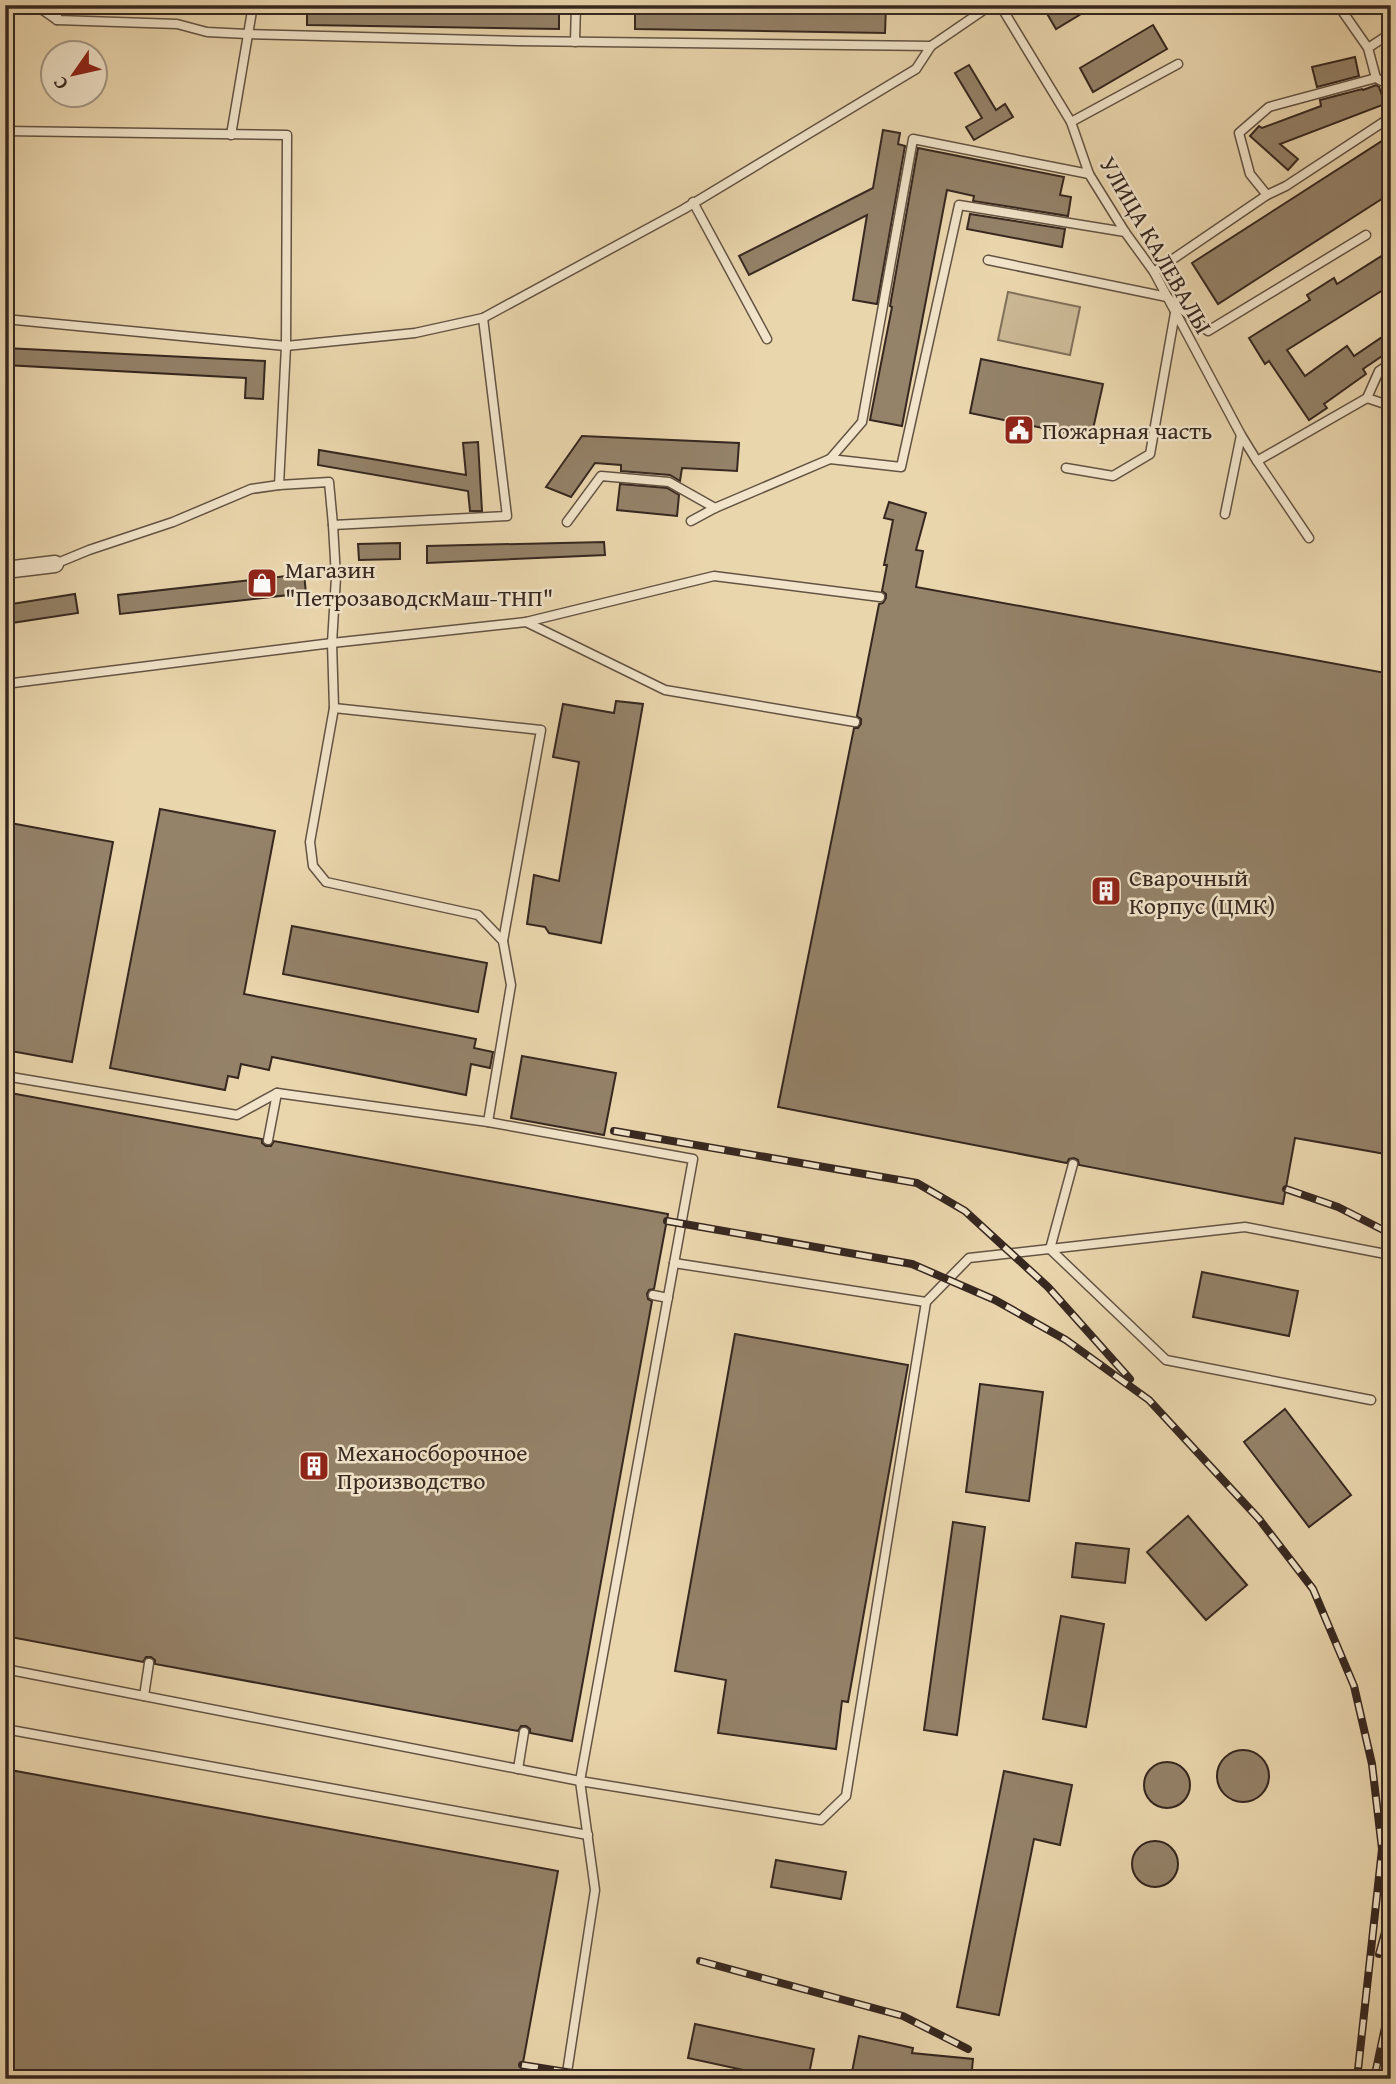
<svg xmlns="http://www.w3.org/2000/svg" width="1396" height="2084" font-family="'Gentium Book Plus',serif">
<style>
.green{fill:#cbb895;stroke:#80705a;stroke-width:2}
.building{fill:#948269;stroke:#362720;stroke-width:2}
.lines{fill:none;stroke-linecap:round;stroke-linejoin:round}
.lane-casing{stroke:#635343;stroke-width:11}
.street-casing{stroke:#635343;stroke-width:19}
.lane{stroke:#f1e4ca;stroke-width:8}
.street{stroke:#f1e4ca;stroke-width:16}
.rail-casing{stroke:#362720;stroke-width:8}
.rail{stroke:#f1e4ca;stroke-width:5;stroke-dasharray:16;stroke-linecap:butt}
.labels{text-anchor:middle;dominant-baseline:central;stroke-width:5;stroke-linejoin:round;paint-order:stroke}
.street-label{font-size:24px;fill:#362720;stroke:#f1e4ca}
.poi-label{font-size:24px;fill:#362720;stroke:#f1e4ca;text-anchor:start}
</style>
<rect width="100%" height="100%" fill="#ead6ad"/>
<filter id="stains"><feTurbulence type="fractalNoise" baseFrequency=".00286" numOctaves="4"/><feColorMatrix values="0 0 0 0 .2 0 0 0 0 .09 0 0 0 0 .02 0 0 0 .5 -.17"/></filter>
<radialGradient id="worn" r=".72"><stop offset=".6" stop-color="#630" stop-opacity="0"/><stop offset="1" stop-color="#630" stop-opacity=".3"/></radialGradient>
<polygon class="green" points="1008,292 1080,307 1070,355 998,340"/>
<g class="building">
<polygon points="307,5 559,5 559,29 307,25"/>
<polygon points="635,5 886,5 885,33 635,29"/>
<polygon points="1042,5 1096,5 1056,29"/>
<polygon points="1153,25 1167,49 1093,92 1080,68"/>
<polygon points="1355,57 1359,76 1317,87 1312,67"/>
<polygon points="969,65 996,110 1005,104 1013,117 974,140 966,127 982,118 955,73"/>
<polygon points="1376,85 1379,87 1385,104 1280,144 1298,159 1288,170 1250,136 1259,126 1262,128 1321,106 1320,100 1362,89 1363,90"/>
<polygon points="883,130 900,133 898,144 905,146 877,304 853,300 867,215 749,275 739,256 873,188"/>
<polygon points="1382,141 1391,155 1391,193 1218,304 1192,263"/>
<polygon points="918,148 1064,177 1060,195 1071,197 1068,216 973,201 974,196 947,190 902,426 870,420 892,307 890,306"/>
<polygon points="970,214 1065,229 1062,247 967,229"/>
<polygon points="1391,250 1391,285 1287,350 1305,376 1347,346 1354,356 1391,331 1391,350 1363,369 1366,374 1324,404 1327,408 1309,420 1269,361 1265,364 1249,338 1310,300 1307,295 1334,278 1337,284"/>
<polygon points="5,348 265,361 263,399 245,398 246,378 5,365"/>
<polygon points="981,359 1103,384 1091,438 970,413"/>
<polygon points="582,436 739,443 737,471 682,468 680,481 670,475 621,471 621,465 595,463 571,497 546,487"/>
<polygon points="478,442 482,511 470,511 468,491 318,465 319,450 466,475 463,443"/>
<polygon points="620,484 667,488 679,495 677,516 617,510"/>
<polygon points="889,502 926,513 916,550 923,551 916,587 1391,674 1391,1155 1295,1138 1283,1204 1079,1165 1078,1160 1074,1158 1069,1159 1067,1163 778,1107 854,728 858,728 861,724 861,719 857,716 879,604 883,603 886,598 886,594 882,591 887,565 884,565 893,520 884,518"/>
<polygon points="604,542 605,555 427,563 427,546"/>
<polygon points="400,543 400,559 359,560 358,544"/>
<polygon points="304,574 306,593 120,614 118,595"/>
<polygon points="75,594 78,613 5,624 5,605"/>
<polygon points="616,701 643,704 601,943 549,933 545,927 527,924 534,875 559,881 579,762 553,757 563,704 614,713"/>
<polygon points="160,809 275,831 244,994 476,1039 474,1048 493,1052 490,1068 471,1064 466,1095 272,1057 269,1070 241,1064 238,1078 228,1076 225,1090 110,1068"/>
<polygon points="5,822 113,842 72,1062 5,1050"/>
<polygon points="292,926 487,963 478,1012 283,974"/>
<polygon points="522,1056 616,1073 604,1135 511,1118"/>
<polygon points="5,1092 262,1139 262,1143 266,1146 271,1146 274,1141 668,1214 654,1289 649,1290 647,1294 648,1299 652,1301 572,1741 530,1733 530,1729 526,1726 521,1726 518,1731 155,1664 155,1660 151,1657 146,1657 143,1662 5,1636"/>
<polygon points="1202,1272 1298,1291 1289,1336 1193,1317"/>
<polygon points="735,1334 908,1365 848,1702 842,1701 836,1749 718,1733 726,1680 675,1671"/>
<polygon points="980,1384 1043,1392 1029,1501 966,1492"/>
<polygon points="1285,1409 1351,1495 1309,1527 1244,1442"/>
<polygon points="1188,1516 1247,1585 1206,1620 1147,1552"/>
<polygon points="953,1522 985,1527 957,1735 924,1730"/>
<polygon points="1076,1543 1129,1549 1125,1583 1072,1577"/>
<polygon points="1061,1616 1104,1624 1086,1727 1043,1719"/>
<circle cx="1243" cy="1776" r="26"/>
<circle cx="1167" cy="1785" r="23"/>
<polygon points="5,1769 558,1871 520,2079 5,2079"/>
<polygon points="1004,1771 1072,1785 1060,1845 1034,1839 999,2015 957,2007"/>
<circle cx="1155" cy="1864" r="23"/>
<polygon points="776,1860 846,1872 841,1899 771,1887"/>
<polygon points="695,2024 814,2049 808,2079 785,2079 688,2058"/>
<polygon points="859,2036 913,2048 912,2053 973,2059 971,2079 883,2079 852,2072"/>
</g>
<g class="lines">
<g class="lane-casing">
<g id="lane">
<polyline points="33,5 37,6 57,20 177,24 207,32 247,34 518,41 931,46 991,5"/>
<polyline points="1000,5 1071,122 1089,174 1125,232 1154,272 1241,435 1225,514"/>
<polyline points="1338,5 1368,48 1391,33"/>
<polyline points="57,20 57,5"/>
<polyline points="575,42 576,5"/>
<polyline points="1368,48 1376,78"/>
<polyline points="1071,122 1178,64"/>
<polyline points="5,131 287,135 286,346 279,485"/>
<polyline points="231,135 253,5"/>
<polyline points="1267,195 1250,174 1239,133 1269,107 1376,78 1391,86"/>
<polyline points="693,202 767,339"/>
<polyline points="988,260 1167,297 1208,331 1366,235"/>
<polyline points="1154,272 1267,195 1286,186 1391,117"/>
<polyline points="5,319 286,346 415,333 483,318 684,209 916,69 931,46"/>
<polyline points="1367,398 1379,371 1391,363"/>
<polyline points="1241,435 1257,461"/>
<polyline points="830,459 901,467 959,205 1125,232"/>
<polyline points="1066,468 1113,476 1150,454 1175,313"/>
<polyline points="691,521 715,508 830,459 862,422 913,139 1089,174"/>
<polyline points="567,522 601,476 669,482 715,508"/>
<polyline points="333,525 336,577 332,643 334,708 310,842 313,866 326,882 478,915 503,941 511,985 488,1122"/>
<polyline points="1309,538 1257,461 1367,398 1391,406"/>
<polyline points="55,564 89,550 173,522 251,489 279,485 329,482 333,525 507,516 483,318"/>
<polyline points="526,622 714,576 880,597"/>
<polyline points="5,684 332,643 526,622 665,690 855,722"/>
<polyline points="334,708 541,730 503,941"/>
<polyline points="5,1076 237,1115 277,1093 488,1122 693,1159 580,1781 595,1890 566,2079"/>
<polyline points="268,1140 277,1093"/>
<polyline points="1073,1164 1050,1249 1166,1360 1371,1400"/>
<polyline points="674,1263 926,1302 969,1258 1245,1227 1391,1255"/>
<polyline points="653,1295 668,1298"/>
<polyline points="5,1669 580,1781 821,1820 846,1796 926,1302"/>
<polyline points="144,1696 149,1663"/>
<polyline points="5,1729 588,1835"/>
<polyline points="518,1769 524,1732"/>
</g>
</g>
<g class="street-casing">
<polyline id="street" points="5,570 55,564"/>
</g>
<use href="#lane" class="lane"/>
<use href="#street" class="street"/>
<g class="rail-casing">
<g id="rail">
<polyline points="614,1131 917,1183 965,1211 1048,1287 1130,1379"/>
<polyline points="1286,1189 1338,1207 1391,1234"/>
<polyline points="667,1221 912,1264 995,1300 1066,1340 1149,1400 1259,1519 1313,1589 1354,1686 1372,1764 1382,1849 1357,2079"/>
<polyline points="1379,1954 1391,1910"/>
<polyline points="700,1961 903,2016 968,2049"/>
<polyline points="522,2065 610,2079"/>
<polyline points="1374,2079 1391,1999"/>
<polyline points="1387,2079 1391,2060"/>
</g>
</g>
<use href="#rail" class="rail"/>
</g>
<defs>
<g id="civic-square" transform="scale(1.575)"><rect x="-9" y="-9" width="18" height="18" rx="4" fill="#8f2418" stroke="#f1e4ca"/><path d="M-.6-6.5H3V-4.5H.6V-3L4-1V1h2V6H-6V1h2V-1L-.6-3ZM-1.2 2.5V6h2.4V2.5Z" fill="#fff"/></g>
<g id="shop-square" transform="scale(1.575)"><rect x="-9" y="-9" width="18" height="18" rx="4" fill="#8f2418" stroke="#f1e4ca"/><path d="M-5-2.5h2.3a2.7 3.5 0 0 1 5.4 0H5L5.5 6h-11ZM-1.5-2.5h3a1.5 2.3 0 0 0-3 0Z" fill="#fff"/></g>
<g id="building-square" transform="scale(1.575)"><rect x="-9" y="-9" width="18" height="18" rx="4" fill="#8f2418" stroke="#f1e4ca"/><path d="M-4-6H4V6H1V3H-1V6H-4ZM-2.5-4.3h1.7v1.8h-1.7ZM.8-4.3h1.7v1.8H.8ZM-2.5-1h1.7V.8h-1.7ZM.8-1h1.7V.8H.8Z" fill="#fff"/></g>
</defs>
<g fill-rule="evenodd">
<use href="#civic-square" x="1019" y="430"/>
<use href="#shop-square" x="262" y="583"/>
<use href="#building-square" x="1106" y="891"/>
<use href="#building-square" x="314" y="1466"/>
</g>
<g class="labels">
<g class="street-label">
<text transform="translate(1156 245) rotate(60)">УЛИЦА КАЛЕВАЛЫ</text>
</g>
<g class="poi-label">
<text x="1042" y="430">Пожарная часть</text>
<text x="285" y="569">Магазин<tspan x="285" dy="28">"ПетрозаводскМаш-ТНП"</tspan></text>
<text x="1129" y="877">Сварочный<tspan x="1129" dy="28">Корпус (ЦМК)</tspan></text>
<text x="337" y="1452">Механосборочное<tspan x="337" dy="28">Производство</tspan></text>
</g>
</g>
<rect width="1396" height="2084" fill="none" stroke="#ead6ad" stroke-width="28"/>
<rect x="7" y="7" width="1382" height="2070" fill="none" stroke="#362720" stroke-width="3.5"/>
<rect x="14" y="14" width="1368" height="2056" fill="none" stroke="#362720" stroke-width="2"/>
<g transform="translate(74 74) rotate(236)"><circle r="33" fill="#f1e4ca" stroke="#a69886" stroke-width="2"/>
<path d="M0-5L12 26L0 18L-12 26Z" fill="#8f2418"/>
<text y="-10" font-size="19" font-weight="bold" text-anchor="middle" fill="#362720">С</text>
</g>
<rect width="100%" height="100%" filter="url(#stains)"/>
<rect width="100%" height="100%" fill="url(#worn)"/>
</svg>
